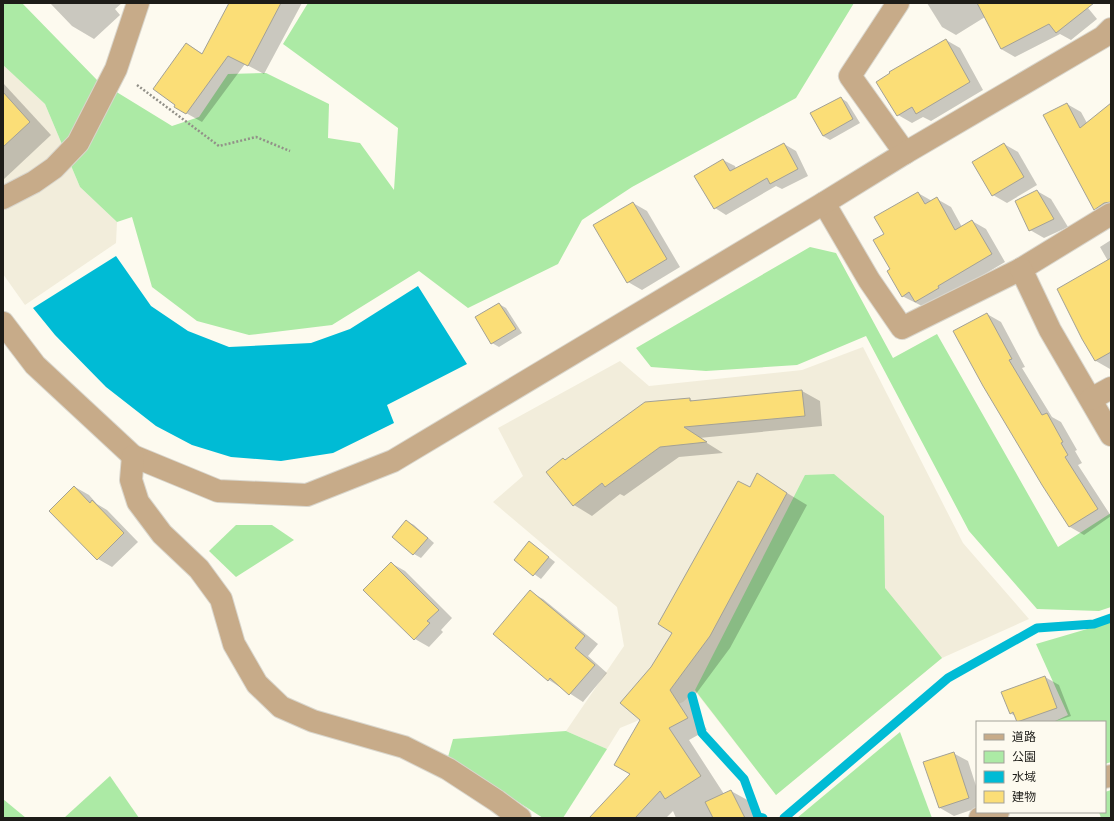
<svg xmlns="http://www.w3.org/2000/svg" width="1114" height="821" font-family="'Roboto Condensed','Noto Sans JP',sans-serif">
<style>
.built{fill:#f2eddb}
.green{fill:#aceaa5}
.water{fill:#00bbd5}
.shadow{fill:#0003}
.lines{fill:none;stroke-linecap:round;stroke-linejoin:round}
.stream{stroke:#00bbd5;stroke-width:9}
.building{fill:#fbde77;stroke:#a3a197}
.minor-casing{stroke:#d9d6cd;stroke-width:24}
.path{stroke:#929088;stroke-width:2.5;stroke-dasharray:2 2;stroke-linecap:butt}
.minor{stroke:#c7ab89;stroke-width:22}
</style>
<rect width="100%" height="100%" fill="#fdfaef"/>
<g class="built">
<polygon points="3,65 45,104 80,187 117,222 116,243 25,305 3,274"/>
<polygon points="863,347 963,543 1029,619 942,658 776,795 695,691 683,702 620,728 607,749 566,731 624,646 617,607 493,502 523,476 498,428 620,361 649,386 802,370"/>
</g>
<g class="green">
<polygon points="3,3 22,3 97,80 172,126 199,117 228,74 266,73 329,104 328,138 360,143 394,190 398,128 283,44 308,3 854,3 796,98 632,187 582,220 558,264 468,308 419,271 332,325 249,335 197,321 152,287 132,217 117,222 80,187 45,104 3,65"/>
<polygon points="810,247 836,253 893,358 937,334 1058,547 1111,513 1111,607 1099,611 1037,609 969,531 866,336 797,365 706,371 651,367 636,348"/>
<polygon points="834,474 884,516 885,588 942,658 776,795 695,690 805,475"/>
<polygon points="236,525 272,525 294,540 236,577 209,551"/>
<polygon points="1111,622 1111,762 1105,764 1105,722 1053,722 1068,715 1036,644"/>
<polygon points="566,731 607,749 563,818 543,818 448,757 453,739"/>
<polygon points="900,732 932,818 797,818"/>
<polygon points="110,776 139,818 64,818"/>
<polygon points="1111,790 1111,818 1101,818 1099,812 1105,812 1105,792"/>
<polygon points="3,799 26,818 3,818"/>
</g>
<polygon class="water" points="116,256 151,306 188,331 229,347 311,343 350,329 418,286 467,364 387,405 394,423 333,453 281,461 231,457 192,445 156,426 106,387 55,335 33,308"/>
<g class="shadow">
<polygon points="50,3 122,3 115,9 120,15 94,39 72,26"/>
<polygon points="230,3 302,3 264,74 245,64 202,122 186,113 187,44 203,54"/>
<polygon points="927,3 1084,3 1097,19 1071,40 1060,34 1015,57 1001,49 985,17 956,35 942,27"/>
<polygon points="946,40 960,48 983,90 931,121 923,117 912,123 898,115"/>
<polygon points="3,83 51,135 3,180"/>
<polygon points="841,98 847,102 860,123 830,140 823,136"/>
<polygon points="1067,104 1081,112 1087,123 1111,104 1111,215 1109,217 1095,208"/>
<polygon points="784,144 796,151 808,176 782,189 776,186 726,215 715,208 723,160 735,166 736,169"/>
<polygon points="1004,144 1018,152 1037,185 1007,203 993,195"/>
<polygon points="1037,191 1051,199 1068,227 1044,238 1030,230"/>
<polygon points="918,193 932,201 937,199 951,207 962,227 972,221 986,229 1005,262 951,294 930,310 902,296 891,270 885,235"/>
<polygon points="633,203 647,211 680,267 642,290 628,282"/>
<polygon points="1111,240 1111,368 1110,369 1096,361 1108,261 1100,247"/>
<polygon points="499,304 506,308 522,333 499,347 492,343"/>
<polygon points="987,314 1001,322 1025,367 1022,368 1052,417 1061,422 1077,450 1075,451 1082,463 1078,465 1111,516 1084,535 1070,527 1043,484"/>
<polygon points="802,391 820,401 822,426 699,438 723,453 679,457 624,496 620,494 592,516 574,505 548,472 565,460 690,399 694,402"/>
<polygon points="757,475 807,505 730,648 690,702 707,730 689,740 724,794 731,791 751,802 759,818 676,818 673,811 666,818 591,818 632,774 641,720 652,667 673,633"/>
<polygon points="75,487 89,495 97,504 107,510 138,542 112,567 98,559 50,511"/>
<polygon points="407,521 414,525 434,543 421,558 414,554"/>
<polygon points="536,547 555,562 541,579 515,560"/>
<polygon points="391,563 405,571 452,618 441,630 443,632 429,647 415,639"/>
<polygon points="530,592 543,599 598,644 588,656 607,673 583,702 549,680 494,634"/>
<polygon points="1045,677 1059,685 1071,716 1053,722 1018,722 1015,716 1010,713"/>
<polygon points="953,753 968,761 977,789 977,808 954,816 940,808"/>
</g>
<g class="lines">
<g class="stream">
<polyline points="692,696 702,733 744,779 758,817 763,818"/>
<polyline points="784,818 948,678 1037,628 1094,624 1111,618"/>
</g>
</g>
<g class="building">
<polygon points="229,3 281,3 248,66 228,56 186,114 174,107 175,105 153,89 186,43 202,54"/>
<polygon points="977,3 1094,3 1056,33 1049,24 1001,49"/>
<polygon points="946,39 970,82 916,114 912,107 897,116 876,82 890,73 889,72"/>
<polygon points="3,92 30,122 3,147"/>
<polygon points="841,97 853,119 823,136 810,113"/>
<polygon points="1067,103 1080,128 1111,103 1111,202 1104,203 1094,210 1043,115"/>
<polygon points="784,143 798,169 770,184 767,178 714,209 694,176 723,159 730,171"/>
<polygon points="1004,143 1024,177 992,196 972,162"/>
<polygon points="1037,190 1054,219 1029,231 1015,201"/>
<polygon points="918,192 925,204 937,197 955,230 972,220 992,254 938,286 939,288 915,302 909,292 902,297 887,271 890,269 873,240 884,234 874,217"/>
<polygon points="633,202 667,259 627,283 593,225"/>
<polygon points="1111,258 1111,352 1095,361 1082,339 1057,289"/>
<polygon points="499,303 516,329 491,344 475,317"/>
<polygon points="987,313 1012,359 1009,360 1042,415 1047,413 1063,442 1061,443 1068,455 1065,457 1098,509 1069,527 1042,485 983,386 953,331"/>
<polygon points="802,390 805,416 684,427 707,442 660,447 605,487 602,483 573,506 546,472 563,458 565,460 645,402 690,398 690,401"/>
<polygon points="757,473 787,493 710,636 670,690 688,718 669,728 701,776 665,799 660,791 635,818 589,818 630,774 614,765 640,720 620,703 651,667 672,633 658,624 738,481 750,487"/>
<polygon points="74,486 90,503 92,500 124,533 97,560 49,511"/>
<polygon points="406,520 428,538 413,555 392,537"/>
<polygon points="529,541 549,557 533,576 514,560"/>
<polygon points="391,562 439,610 427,621 430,623 414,640 363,590"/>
<polygon points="530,590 585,636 575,648 595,665 569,695 550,678 548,681 493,634"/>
<polygon points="1045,676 1057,708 1017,722 1013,712 1010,714 1001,692"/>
<polygon points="954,752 969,798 939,808 923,762"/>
<polygon points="731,790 745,818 713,818 705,802"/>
</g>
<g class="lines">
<g class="minor-casing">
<g id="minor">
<polyline points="898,3 850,76 905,153"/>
<polyline points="3,198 34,182 54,168 78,143 116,69 138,3"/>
<polyline points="824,203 869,280 902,328 1021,269 1111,214"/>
<polyline points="1021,269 1050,330 1111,435"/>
<polyline points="3,323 35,365 133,456 218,491 307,495 393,461 824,203 905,153 1103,37 1111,29"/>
<polyline points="1091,399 1111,388"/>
<polyline points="133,456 131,480 138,502 162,534 199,569 221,599 234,644 257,684 281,707 313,721 404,747 448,769 497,801 520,818"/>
<polyline points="1105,777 1111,776"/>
<polyline points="980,818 998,812"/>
</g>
</g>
<polyline class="path" points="137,85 219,146 256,137 290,151"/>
<use href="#minor" class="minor"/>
</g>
<rect width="1114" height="821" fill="none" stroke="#1d1c18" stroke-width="8"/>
<rect x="976" y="721" width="130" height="92" fill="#fdfaef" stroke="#a3a199"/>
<rect x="984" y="734" width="20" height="6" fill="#c7ab89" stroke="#a3a199"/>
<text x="1012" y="741" font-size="12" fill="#1d1c18">道路</text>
<rect x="984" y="751" width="20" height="12" fill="#aceaa5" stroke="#a3a199"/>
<text x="1012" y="761" font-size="12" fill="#1d1c18">公園</text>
<rect x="984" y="771" width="20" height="12" fill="#00bbd5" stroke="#a3a199"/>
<text x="1012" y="781" font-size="12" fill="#1d1c18">水域</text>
<rect x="984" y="791" width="20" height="12" fill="#fbde77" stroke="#a3a199"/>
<text x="1012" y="801" font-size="12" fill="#1d1c18">建物</text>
</svg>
